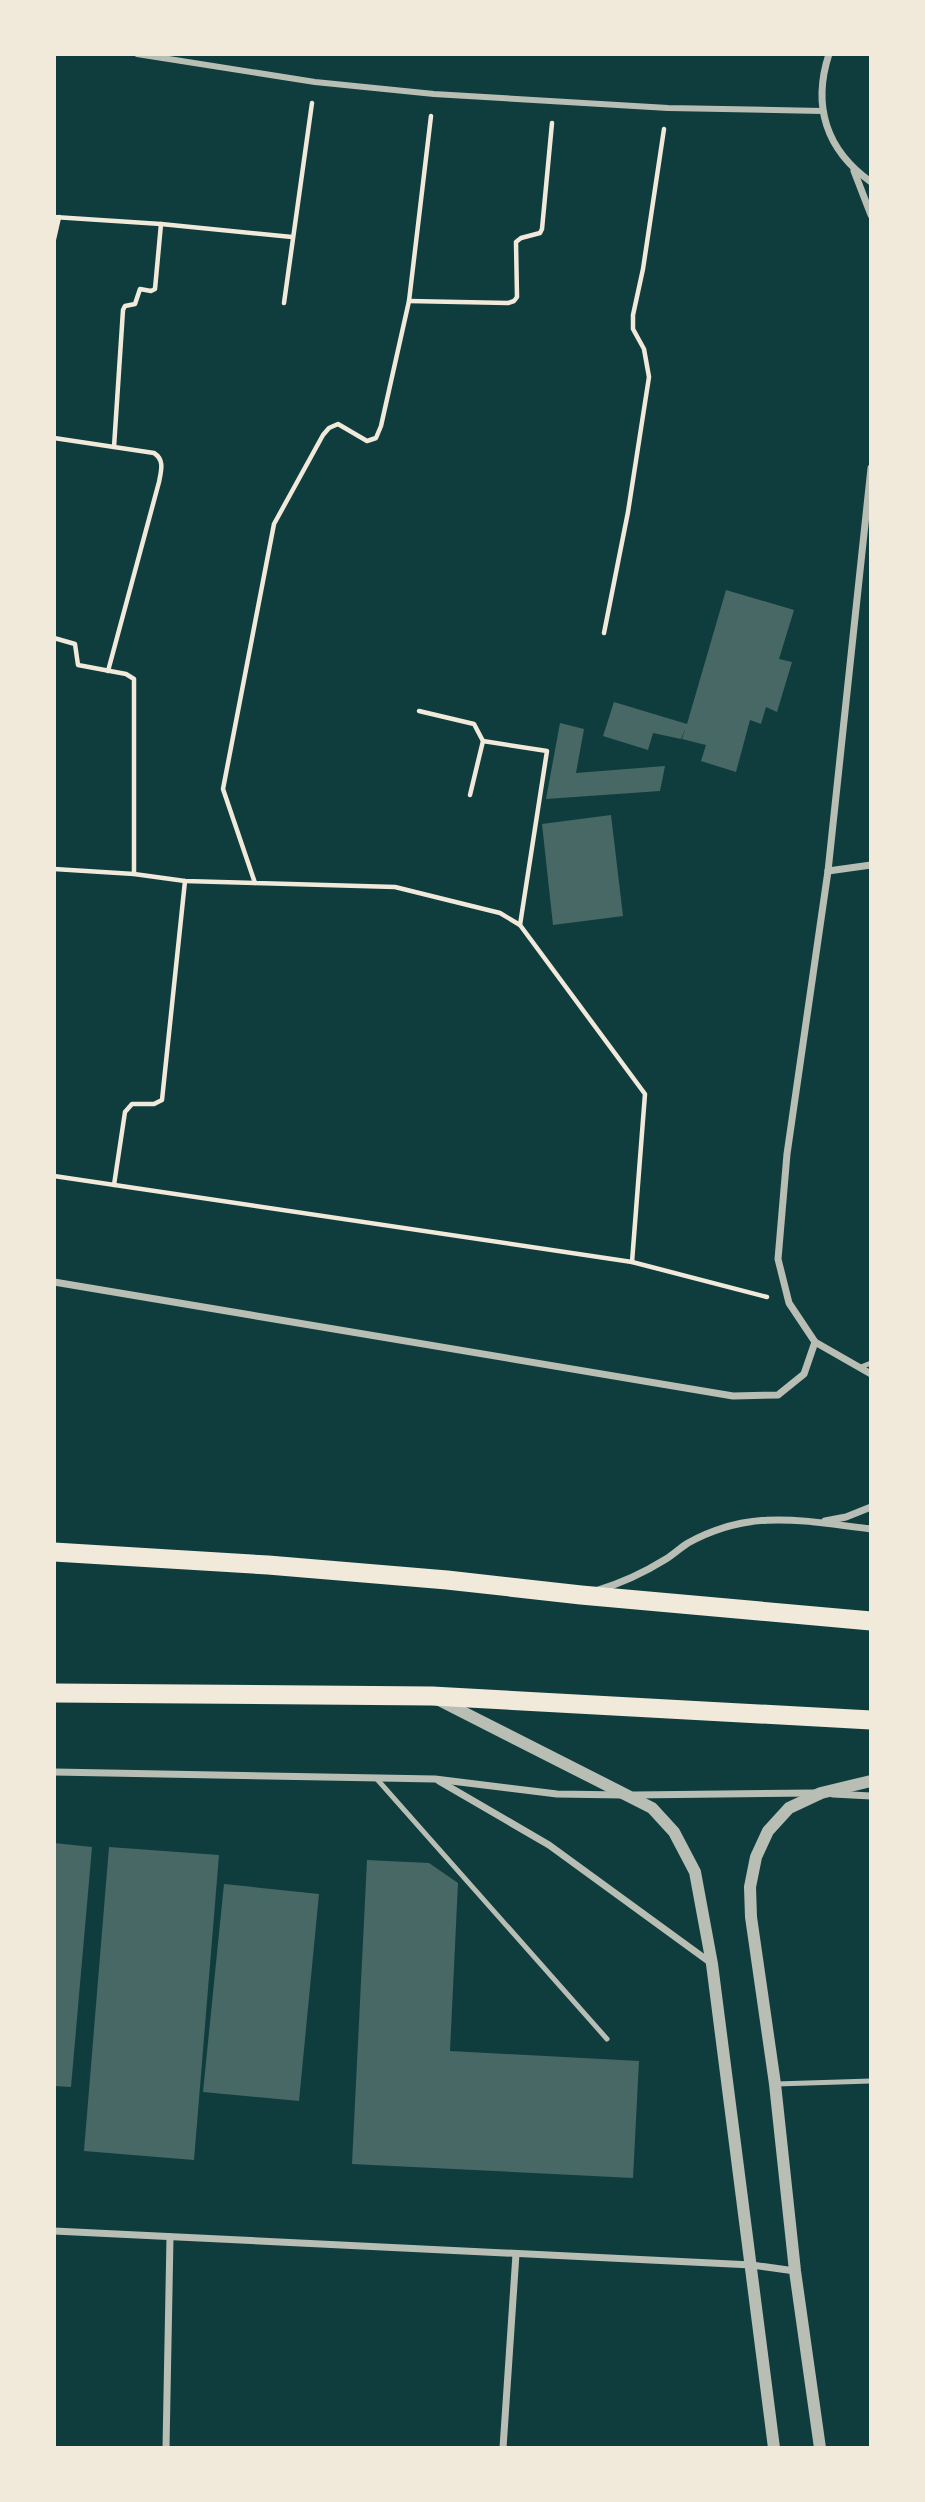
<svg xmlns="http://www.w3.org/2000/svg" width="925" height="2502" font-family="'Titillium Web',sans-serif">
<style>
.building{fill:#486865}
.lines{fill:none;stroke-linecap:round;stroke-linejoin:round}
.path{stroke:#f1e9da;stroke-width:4.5}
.service{stroke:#b8beb3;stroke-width:5}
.pedestrian{stroke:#b8beb3;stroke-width:6}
.minor{stroke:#b8beb3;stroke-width:7}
.tertiary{stroke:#b8beb3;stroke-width:12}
.trunk{stroke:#f1e9da;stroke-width:19}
</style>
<rect width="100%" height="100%" fill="#0f3d3e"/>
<g class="building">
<polygon points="726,590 794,610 779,659 792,662 777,712 766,707 761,724 750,720 736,772 701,761 706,745 682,739 685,729 681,739 653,733 648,750 603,736 614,702 687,724"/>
<polygon points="560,723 584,729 576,773 665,766 660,791 546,799"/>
<polygon points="611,815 623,916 553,925 542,824"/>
<polygon points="54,1843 92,1847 71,2087 54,2086"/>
<polygon points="109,1847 219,1855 194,2160 84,2151"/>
<polygon points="367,1860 429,1863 458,1883 450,2051 639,2061 633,2178 352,2164"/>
<polygon points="224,1884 319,1894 299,2101 203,2092"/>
</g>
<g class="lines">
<g class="path">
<polyline points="431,116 409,301 381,426 376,438 367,441 338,424 329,428 323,435 274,524 223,789 255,883 395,887 500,913 520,925 645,1094 632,1262"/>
<polyline points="54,217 161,224 292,237"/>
<polyline points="54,239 59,217"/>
<polyline points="409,301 508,303 514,301 517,297 516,242 521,238 540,233 542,229 552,123"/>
<polyline points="284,303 312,103"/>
<path d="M54 438 154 453C165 460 161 471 159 482L108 671"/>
<polyline points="114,447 123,310 125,306 135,304 140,289 151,291 155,289 161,224"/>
<polyline points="604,633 628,512 649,377 644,349 633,329 633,315 643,269 664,129"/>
<polyline points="54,638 75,644 78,665 126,674 134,679 134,874"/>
<polyline points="419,711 474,724 483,741"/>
<polyline points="470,795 483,741 547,751 520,925"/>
<polyline points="54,869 134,874 185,881 255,883"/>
<polyline points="54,1176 632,1262 767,1297"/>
<polyline points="114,1185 125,1112 132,1104 154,1104 162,1100 185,881"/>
</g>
<g class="service">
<polyline points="861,1367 871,1363"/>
<polyline points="376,1778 607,2039"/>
<polyline points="776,2084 871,2081"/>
</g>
<polyline class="pedestrian" points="137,54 315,82 434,94 668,108 822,111"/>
<g class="minor">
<path d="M829 54C812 106 826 150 871 182"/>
<polyline points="854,171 871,215"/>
<polyline points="871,468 828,871 787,1154 778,1259 789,1303 815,1342 871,1374"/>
<polyline points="828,871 871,865"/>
<polyline points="54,1282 733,1396 778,1395 804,1374 815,1342"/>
<polyline points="825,1521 846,1517 871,1507"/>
<path d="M598 1590C622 1583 645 1572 666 1559 674 1554 680 1548 688 1543 751 1508 803 1521 871 1529"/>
<polyline points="54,1772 435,1779 557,1794 622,1795"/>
<polyline points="439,1781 549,1845 711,1963"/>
<polyline points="833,1794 871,1796"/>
<polyline points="634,1795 814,1793"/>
<polyline points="54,2231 752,2265 795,2271"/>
<polyline points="166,2448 170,2237"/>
<polyline points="503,2448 516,2254"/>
</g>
<g class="tertiary">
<polyline points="439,1700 652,1808 674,1832 695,1872 712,1964 774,2448"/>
<polyline points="820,2448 795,2271 775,2084 751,1917 750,1887 756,1857 768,1831 789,1808 821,1793 871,1781"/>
</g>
<g class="trunk">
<polyline points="54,1552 268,1565 447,1580 581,1595 871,1621"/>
<polyline points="54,1693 432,1696 871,1720"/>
</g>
</g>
<rect width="925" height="2502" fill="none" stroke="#f1e9da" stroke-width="112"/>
</svg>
